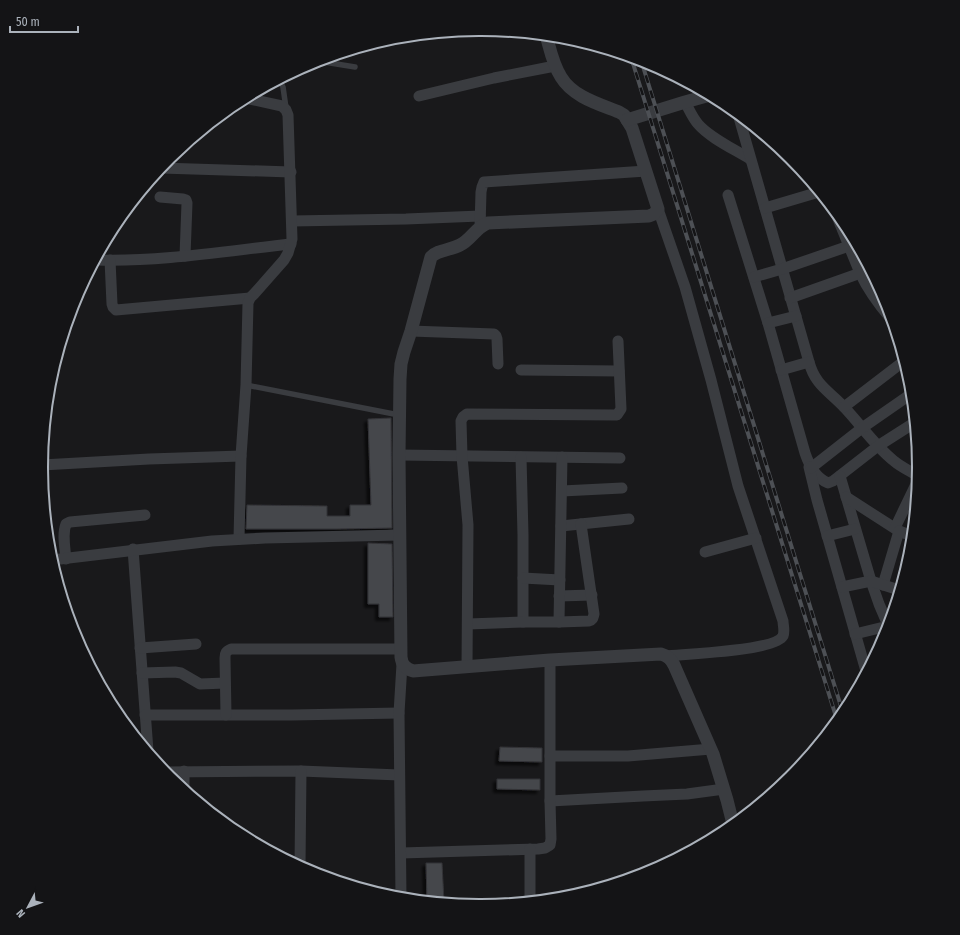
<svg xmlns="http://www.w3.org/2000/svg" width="960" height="935" font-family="'Fira Sans Condensed',sans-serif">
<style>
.building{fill:#45474b;stroke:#333337;filter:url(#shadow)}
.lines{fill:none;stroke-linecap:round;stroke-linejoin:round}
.service{stroke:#3a3c40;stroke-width:5.5}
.minor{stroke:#3a3c40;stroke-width:11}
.tertiary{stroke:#3a3c40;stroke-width:13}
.rail-casing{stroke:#4d5055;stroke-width:4}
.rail{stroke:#141416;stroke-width:2.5;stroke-dasharray:8;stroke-linecap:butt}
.rim{fill:none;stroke:#abb2bb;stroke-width:2}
</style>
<defs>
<filter id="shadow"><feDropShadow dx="-3.5" dy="3.5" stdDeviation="1" flood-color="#0009"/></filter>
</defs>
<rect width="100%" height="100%" fill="#19191b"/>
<g class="building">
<polygon points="391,418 392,528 337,529 246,529 247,505 327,506 327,516 350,516 350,505 371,505 368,419"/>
<polygon points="368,543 392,544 393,617 379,617 379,604 368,604"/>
<polygon points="500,747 542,748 542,762 499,761"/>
<polygon points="497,779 540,779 540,790 497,789"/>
<polygon points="426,863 442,863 444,902 427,901"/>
</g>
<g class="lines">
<g class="service">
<polyline points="318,61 355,67"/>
<polyline points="279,80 283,87 286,108"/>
<polyline points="246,385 399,415"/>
</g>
<g class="minor">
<polyline points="419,96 494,78 555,66"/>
<path d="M685 102C689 109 692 117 698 124 710 138 734 149 750 159"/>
<path d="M738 114 809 362C815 385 829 391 844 407 861 425 875 446 894 461 901 467 910 471 918 476"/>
<polyline points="161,168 291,172"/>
<path d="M728 195 768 323 805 453C809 465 816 478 828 483L833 481 878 446 914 423"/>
<polyline points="160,197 183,199 186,200 187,203 185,256"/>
<polyline points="765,208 819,192"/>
<path d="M658 209 685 287 711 380 738 486 783 621C783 625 785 631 783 636 775 651 685 654 666 656"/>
<path d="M836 214 860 273C868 290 879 305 891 319"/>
<polyline points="292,221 406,219 480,216"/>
<polyline points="480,227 481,192 482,187 484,182 646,171"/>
<path d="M96 260C161 262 226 251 291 244"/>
<polyline points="110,260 112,304 113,307 116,310 250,298"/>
<polyline points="754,277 782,269 849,246"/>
<polyline points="790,298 869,270"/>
<polyline points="768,323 796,316"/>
<polyline points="411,331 494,334 496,336 497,339 498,364"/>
<polyline points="521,370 619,371"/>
<polyline points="781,370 809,362"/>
<polyline points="844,407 904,361"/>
<polyline points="399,455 620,458"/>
<polyline points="521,457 523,535 523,622"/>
<polyline points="42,465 149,459 241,456"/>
<polyline points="809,467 817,500 866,671"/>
<polyline points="811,468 862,428 911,394"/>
<polyline points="840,476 871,581 879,604 888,625"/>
<polyline points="562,491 622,488"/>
<polyline points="846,497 899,531 912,536"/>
<polyline points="561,526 629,519"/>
<polyline points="895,528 917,482"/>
<polyline points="827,536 855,529"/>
<polyline points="239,539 241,456 246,385 248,303 250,298 254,294 284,260 288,253 292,239 288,115 286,110 282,106 245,98"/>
<polyline points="133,549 148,751"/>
<polyline points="705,552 756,538"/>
<path d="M66 559C65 548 62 534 66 524L70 522 145 515"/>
<polyline points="52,560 212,541 265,538 400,535"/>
<polyline points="523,578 560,580"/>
<polyline points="883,585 899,531"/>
<polyline points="842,587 871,581 899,590"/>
<polyline points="559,596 592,595"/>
<polyline points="559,622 562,457"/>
<path d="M468 624 523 622H559L589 621C593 620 593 618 594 614L581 524"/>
<polyline points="855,634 888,626"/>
<polyline points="140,648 196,644"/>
<polyline points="467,667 468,525 462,456 461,421 463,417 467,414 617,415 621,409 618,341"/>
<polyline points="142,673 175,672 181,673 200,684 225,683"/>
<polyline points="145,715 292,715 399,713"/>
<path d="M226 715 225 658C225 653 226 651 231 649H401"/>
<polyline points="550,756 628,756 711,749"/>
<polyline points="165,772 301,771 399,775"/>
<polyline points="184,789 184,771"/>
<polyline points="550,801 643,796 687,794 724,789"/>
<polyline points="401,853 538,849 545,848 550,845 551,839 550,801 550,660"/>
<polyline points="300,866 301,771"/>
<polyline points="401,898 399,713 402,664"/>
<polyline points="530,901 530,849"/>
</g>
<g class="tertiary">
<path d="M546 35C550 49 553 65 561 77 573 97 599 104 619 112L624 115 632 128 658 209 654 214 649 216 488 223C476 227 471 240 460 245 451 250 437 250 431 257L411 331 404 352 401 364 400 379 399 455 401 657C402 665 405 668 413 671L550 660 661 654C668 656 671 659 674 665L713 754 727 800 733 824"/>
<polyline points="627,120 685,102 710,95"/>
</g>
<g class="rail-casing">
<g id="rail">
<polyline points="631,57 837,720"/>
<polyline points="641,60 843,713"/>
</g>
</g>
<use href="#rail" class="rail"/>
</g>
<path d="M0 0H960V935H0ZM479 36H481A431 431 0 0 1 912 467V468A431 431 0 0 1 481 899H479A431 431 0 0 1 48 468V467A431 431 0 0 1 479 36Z" fill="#141416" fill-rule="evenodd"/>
<path class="rim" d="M479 36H481A431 431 0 0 1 912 467V468A431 431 0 0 1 481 899H479A431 431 0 0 1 48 468V467A431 431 0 0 1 479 36Z"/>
<g transform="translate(28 907) rotate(229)" stroke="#141416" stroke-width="3" paint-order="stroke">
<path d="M0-3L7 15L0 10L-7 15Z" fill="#abb2bb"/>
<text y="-6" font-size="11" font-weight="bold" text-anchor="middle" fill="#abb2bb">N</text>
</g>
<path d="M10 26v6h68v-6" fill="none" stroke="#abb2bb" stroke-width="2"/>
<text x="16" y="26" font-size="12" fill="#abb2bb" stroke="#141416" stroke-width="3" paint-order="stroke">50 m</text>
</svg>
